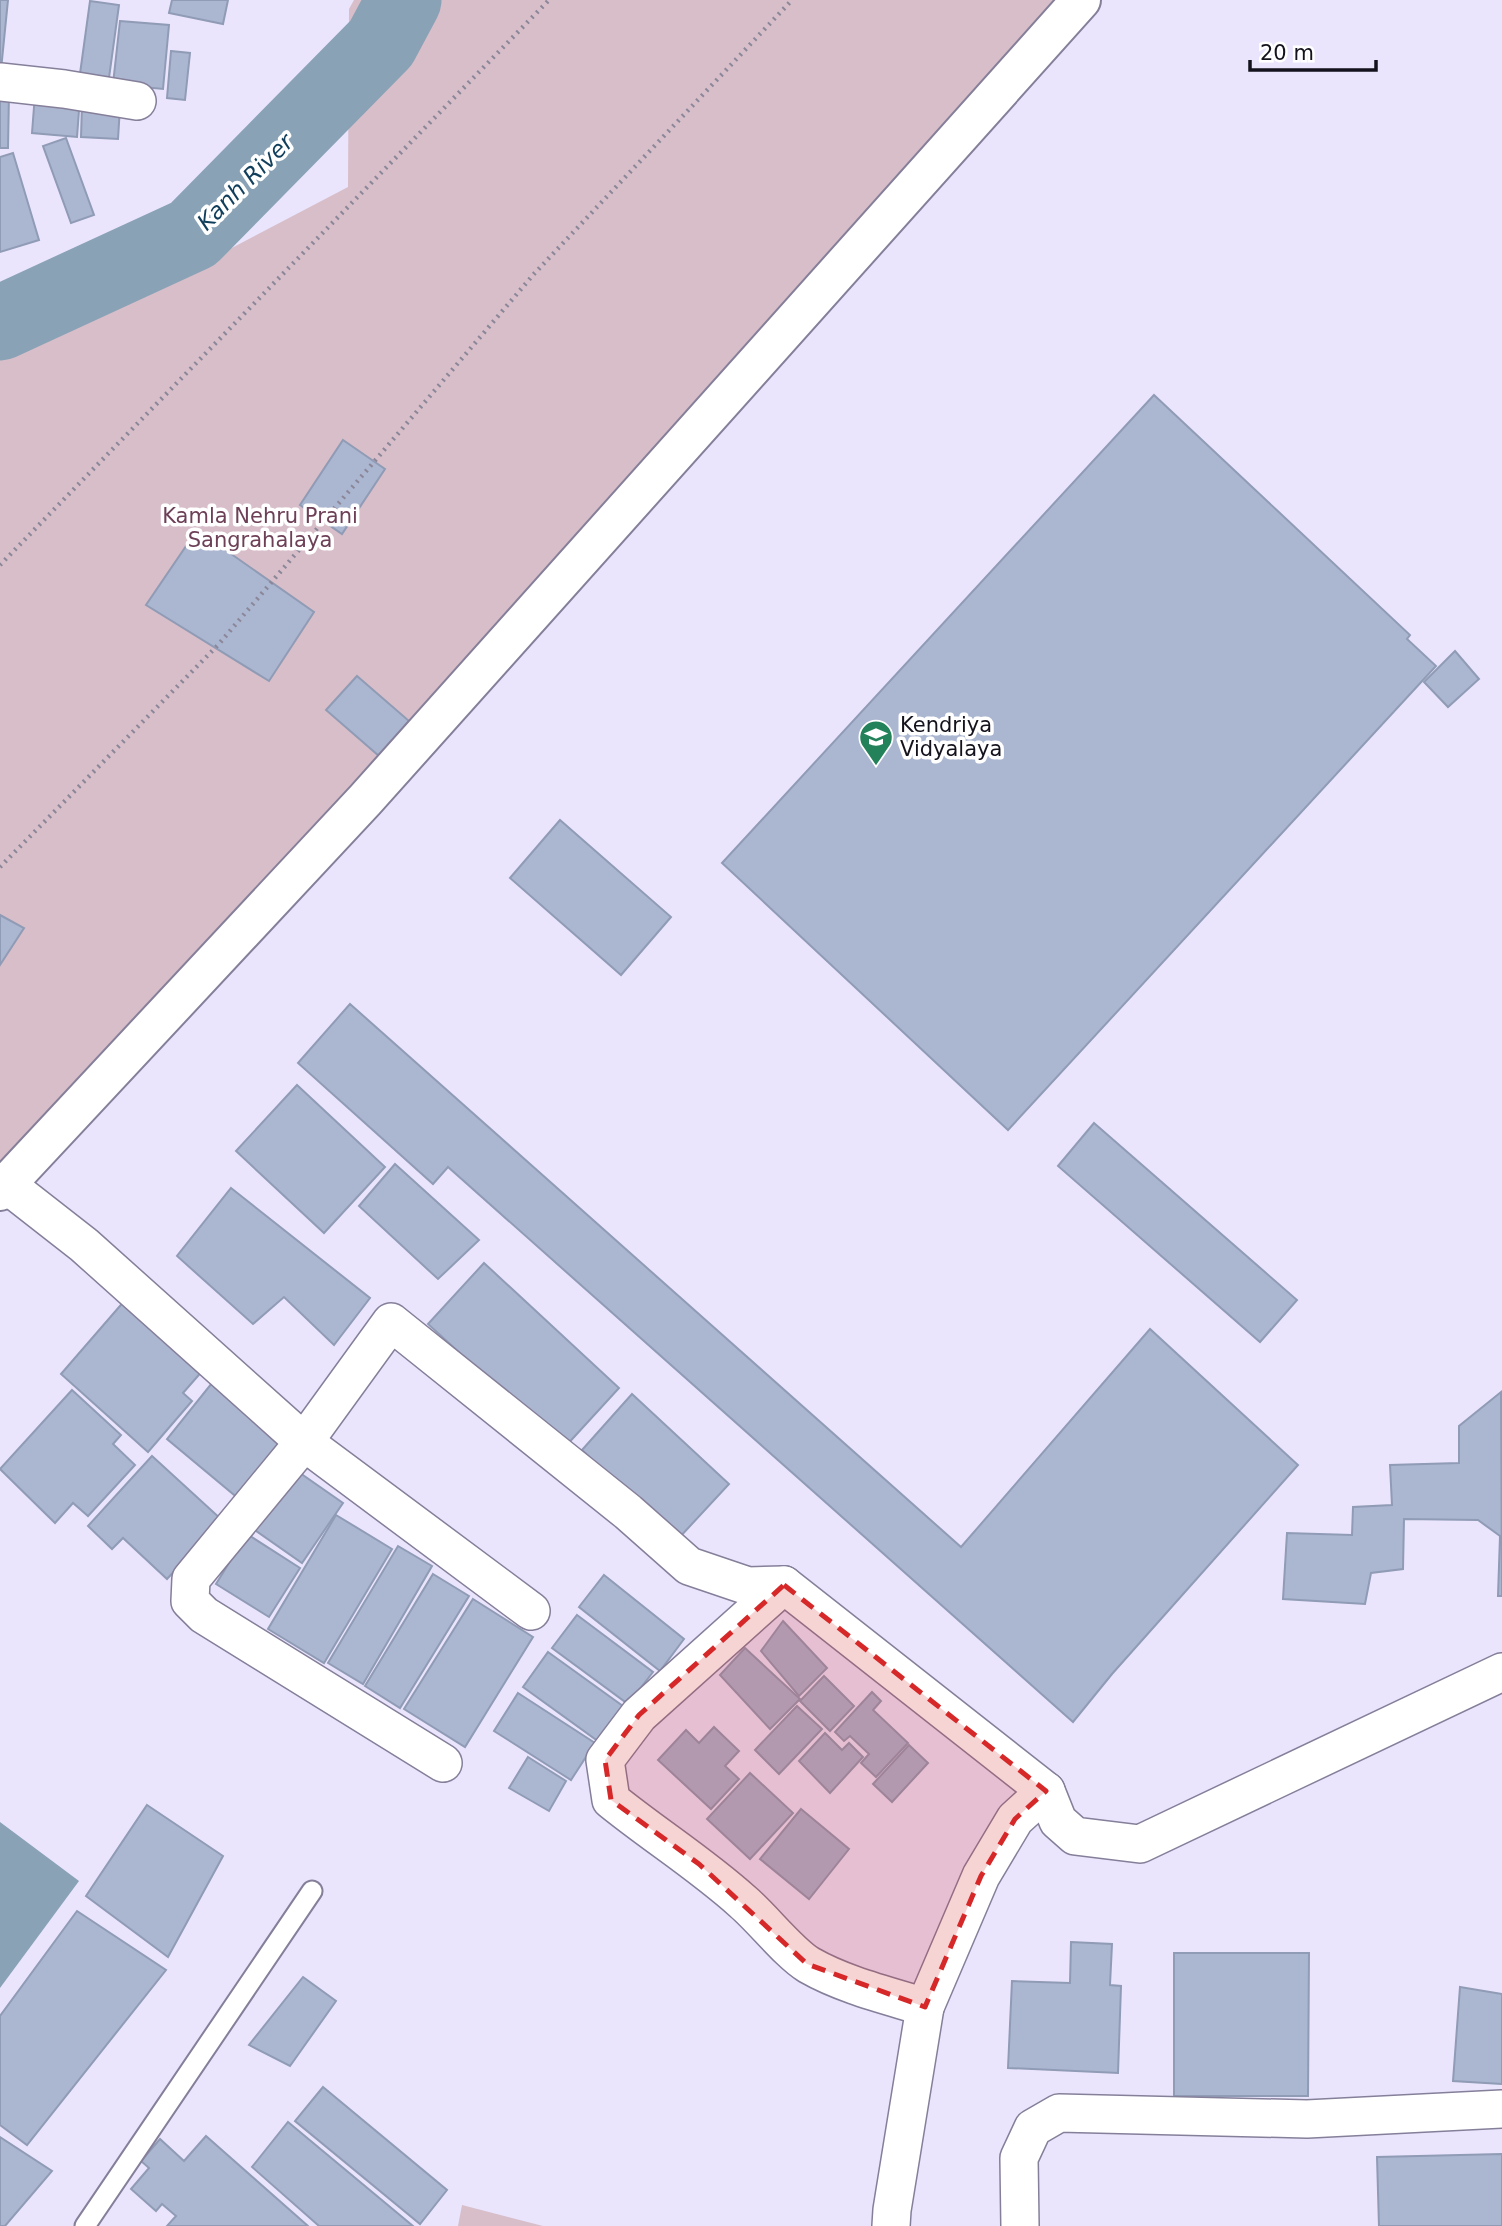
<svg xmlns="http://www.w3.org/2000/svg" width="1502" height="2226" font-family="'DejaVu Sans',sans-serif">
<style>
.green{fill:#d7bec9}
.water{fill:#89a2b6}
.lines{fill:none;stroke-linecap:round;stroke-linejoin:round}
.river{stroke:#89a2b6;stroke-width:75}
.building{fill:#abb6d1;stroke:#909bb5;stroke-width:2}
.service-casing{stroke:#857f9a;stroke-width:23}
.minor-casing{stroke:#857f9a;stroke-width:40}
.tertiary-casing{stroke:#857f9a;stroke-width:42}
.path{stroke:#8b8799;stroke-width:4.5;stroke-dasharray:2 5;stroke-linecap:butt}
.service{stroke:#fff;stroke-width:19}
.minor{stroke:#fff;stroke-width:37}
.tertiary{stroke:#fff;stroke-width:38}
.marked{fill:#d62828;fill-opacity:0.2;stroke:#d62828;stroke-width:5;stroke-dasharray:14 9;stroke-linejoin:round}
.labels{text-anchor:middle;dominant-baseline:central;stroke-width:7;stroke-linejoin:round;paint-order:stroke}
.park-label{font-size:21px;fill:#6d4057;stroke:#fff}
.poi-label{font-size:21px;fill:#14121c;stroke:#fff;text-anchor:start}
.water-label{font-size:23px;font-style:italic;fill:#103e5b;stroke:#fff}
</style>
<rect width="100%" height="100%" fill="#eae5fd"/>
<g class="green">
<polygon points="354,0 1102,0 849,261 0,1191 0,328 127,303 348,187 349,9"/>
<polygon points="462,2205 543,2226 458,2226"/>
</g>
<polygon class="water" points="0,1822 79,1881 0,1988"/>
<g class="lines">
<polyline class="river" points="0,323 193,234 381,43 404,0"/>
</g>
<g class="building">
<polygon points="0,0 8,0 1,70 0,70"/>
<polygon points="172,0 228,0 223,24 169,13"/>
<polygon points="90,1 119,5 108,85 79,81"/>
<polygon points="120,21 169,25 163,89 113,84"/>
<polygon points="171,51 190,53 185,100 167,98"/>
<polygon points="0,93 9,94 8,148 0,148"/>
<polygon points="35,94 80,97 77,137 32,133"/>
<polygon points="82,105 120,107 118,139 81,137"/>
<polygon points="66,138 94,215 71,223 43,146"/>
<polygon points="13,153 39,240 0,252 0,157"/>
<polygon points="1154,395 1410,635 1407,639 1436,666 1008,1130 722,863"/>
<polygon points="343,440 385,469 342,534 300,505"/>
<polygon points="197,530 314,612 269,681 146,605"/>
<polygon points="1455,651 1479,679 1448,707 1424,682"/>
<polygon points="357,676 409,721 379,756 326,710"/>
<polygon points="560,820 671,917 621,975 510,878"/>
<polygon points="0,915 24,928 0,965"/>
<polygon points="350,1004 961,1547 1150,1329 1298,1465 1112,1674 1073,1722 448,1167 433,1184 298,1063"/>
<polygon points="297,1085 385,1167 324,1233 236,1151"/>
<polygon points="1094,1123 1297,1300 1260,1342 1058,1166"/>
<polygon points="395,1164 479,1240 438,1279 359,1206"/>
<polygon points="231,1188 370,1298 334,1345 284,1297 253,1324 177,1256"/>
<polygon points="484,1263 619,1388 564,1448 428,1324"/>
<polygon points="126,1299 204,1369 183,1393 192,1401 148,1452 61,1374"/>
<polygon points="212,1383 285,1443 239,1499 167,1439"/>
<polygon points="72,1390 121,1435 113,1444 135,1465 88,1516 73,1503 55,1523 0,1469"/>
<polygon points="1501,1392 1502,1596 1498,1596 1500,1536 1478,1520 1404,1519 1403,1569 1371,1573 1365,1604 1283,1599 1287,1533 1352,1535 1353,1507 1392,1505 1390,1465 1459,1463 1459,1426"/>
<polygon points="632,1394 729,1484 678,1539 582,1450"/>
<polygon points="152,1456 222,1520 167,1579 123,1538 112,1549 88,1526"/>
<polygon points="290,1466 343,1503 302,1563 249,1526"/>
<polygon points="336,1515 392,1549 324,1663 268,1629"/>
<polygon points="247,1534 300,1568 269,1617 216,1584"/>
<polygon points="398,1546 432,1566 363,1684 328,1663"/>
<polygon points="433,1574 469,1596 400,1708 365,1686"/>
<polygon points="604,1575 684,1639 660,1671 579,1607"/>
<polygon points="473,1599 533,1637 465,1747 404,1709"/>
<polygon points="577,1615 653,1672 628,1704 552,1648"/>
<polygon points="783,1621 827,1668 799,1696 761,1651"/>
<polygon points="745,1648 800,1699 770,1729 720,1675"/>
<polygon points="548,1652 627,1709 602,1744 523,1687"/>
<polygon points="824,1676 854,1706 830,1731 800,1701"/>
<polygon points="872,1692 881,1701 873,1710 908,1743 876,1777 861,1763 869,1754 850,1736 844,1741 835,1732"/>
<polygon points="518,1693 595,1743 571,1780 494,1731"/>
<polygon points="797,1706 822,1729 779,1774 755,1750"/>
<polygon points="714,1727 739,1751 725,1766 739,1779 711,1809 658,1760 686,1730 699,1743"/>
<polygon points="825,1733 842,1750 849,1743 863,1757 830,1793 799,1761"/>
<polygon points="909,1745 928,1763 892,1802 873,1784"/>
<polygon points="528,1757 566,1781 549,1811 509,1788"/>
<polygon points="750,1773 793,1813 750,1859 707,1819"/>
<polygon points="147,1805 223,1856 168,1957 86,1896"/>
<polygon points="801,1809 849,1849 809,1899 760,1859"/>
<polygon points="77,1911 166,1970 27,2145 0,2125 0,2016"/>
<polygon points="1071,1942 1112,1944 1110,1985 1121,1986 1118,2073 1008,2068 1012,1981 1070,1983"/>
<polygon points="1174,1953 1309,1953 1308,2096 1174,2096"/>
<polygon points="303,1977 336,2001 290,2066 249,2045"/>
<polygon points="1460,1987 1502,1994 1502,2084 1453,2081"/>
<polygon points="323,2087 447,2190 420,2224 295,2121"/>
<polygon points="288,2122 413,2226 319,2226 252,2167"/>
<polygon points="206,2136 308,2226 167,2226 176,2216 162,2204 156,2211 131,2189 149,2168 141,2161 160,2139 184,2161"/>
<polygon points="0,2137 52,2171 5,2226 0,2226"/>
<polygon points="1502,2154 1502,2226 1379,2226 1377,2157"/>
</g>
<g class="lines">
<g class="service-casing">
<polyline id="service" points="85,2226 312,1891"/>
</g>
<g class="minor-casing">
<g id="minor">
<polyline points="0,82 64,89 137,101"/>
<polyline points="6,1184 84,1245 304,1442 531,1611"/>
<path d="M784 1585 639 1715 605 1760 611 1800C654 1835 701 1864 743 1902 762 1918 789 1953 809 1965 844 1985 886 1995 925 2007L892 2210 891 2226"/>
<polyline points="443,1763 204,1615 190,1601 191,1579 304,1442 391,1322 628,1512 689,1566 748,1586 784,1585 1046,1791 1058,1821 1075,1836 1140,1844 1502,1672"/>
<polyline points="925,2007 981,1876 1015,1819 1046,1791"/>
<polyline points="1020,2226 1019,2158 1033,2128 1059,2113 1307,2119 1502,2109"/>
</g>
</g>
<g class="tertiary-casing">
<polyline id="tertiary" points="0,1191 365,800 1081,0"/>
</g>
<g class="path">
<polyline points="0,565 549,0"/>
<polyline points="0,867 218,645 533,275 792,0"/>
</g>
<use href="#service" class="service"/>
<use href="#minor" class="minor"/>
<use href="#tertiary" class="tertiary"/>
</g>
<path class="marked" d="M784 1585 1046 1791 1015 1819 981 1876 925 2007 807 1964 699 1864 611 1800 605 1760 639 1715Z"/>
<defs>
<g id="school-pin" transform="scale(1.75)"><path d="M0 17L-7.5 6A9.5 9.5 0 1 1 7.5 6Z" fill="#23825a" stroke="#fff"/><path d="M0-5L7-2L0 1L-7-2ZM-4 1L0 2.5L4 1V4Q0 6-4 4Z" fill="#fff"/></g>
</defs>
<g fill-rule="evenodd">
<use href="#school-pin" x="876" y="737"/>
</g>
<g class="labels">
<g class="park-label">
<text x="260" y="516">Kamla Nehru Prani<tspan x="260" dy="24">Sangrahalaya</tspan></text>
</g>
<g class="poi-label">
<text x="900" y="725">Kendriya<tspan x="900" dy="24">Vidyalaya</tspan></text>
</g>
<g class="water-label">
<text transform="translate(245 182) rotate(-45)">Kanh River</text>
</g>
</g>
<path d="M1250 60v10h126v-10" fill="none" stroke="#14121c" stroke-width="3.5"/>
<text x="1260" y="60" font-size="21" fill="#14121c" stroke="#ffffff" stroke-width="5" paint-order="stroke">20 m</text>
</svg>
